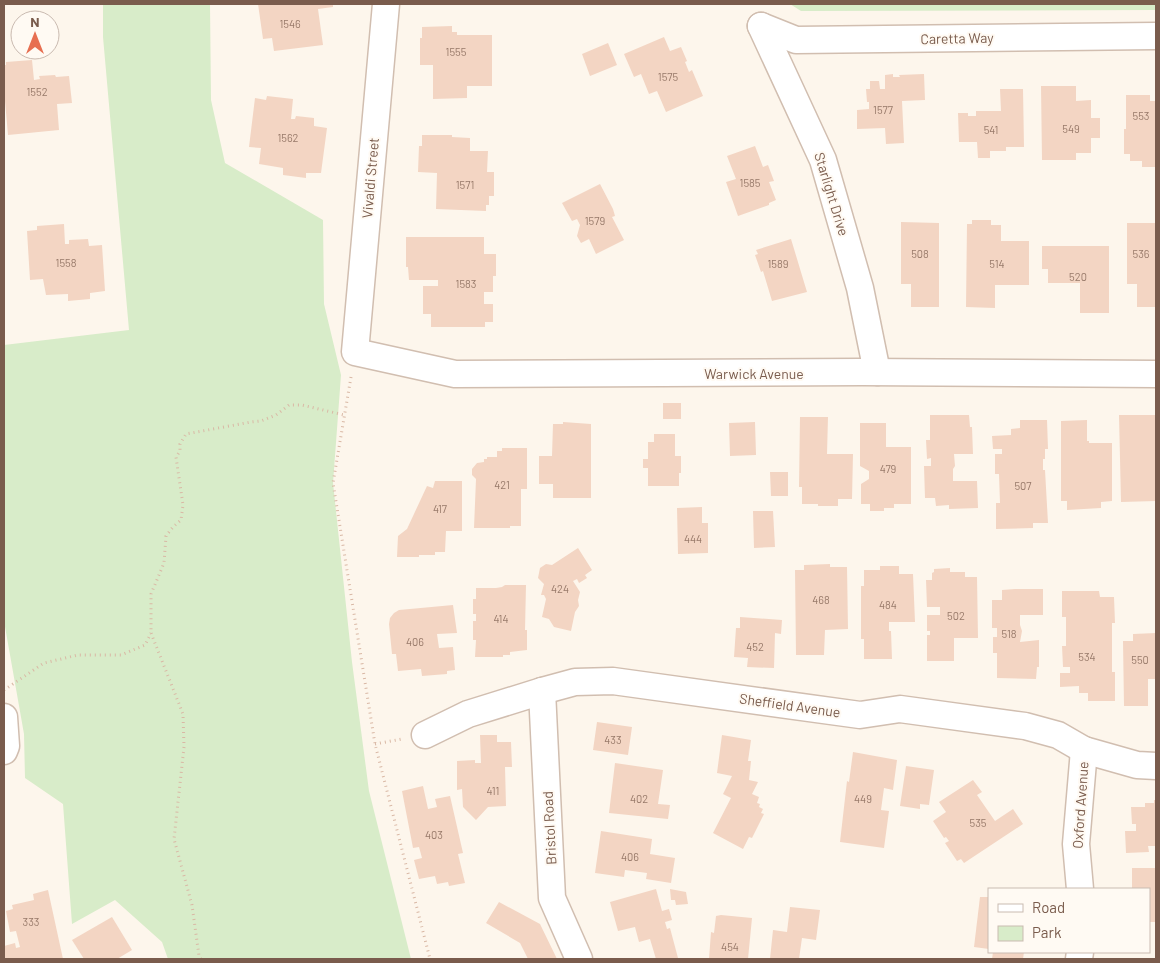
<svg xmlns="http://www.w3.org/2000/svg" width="1160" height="963" font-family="Barlow,sans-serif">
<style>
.green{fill:#d8ecc9}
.building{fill:#f3d5c3}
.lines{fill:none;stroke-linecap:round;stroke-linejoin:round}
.minor-casing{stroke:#d1beb0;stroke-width:29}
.path{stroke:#d9b8a5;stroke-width:3;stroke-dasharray:1 4;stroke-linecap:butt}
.minor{stroke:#fff;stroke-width:26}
.labels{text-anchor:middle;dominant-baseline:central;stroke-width:4;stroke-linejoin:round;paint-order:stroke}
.number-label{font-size:11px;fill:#987a6a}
.street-label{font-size:14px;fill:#7a5c4d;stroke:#fffaf3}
</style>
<rect width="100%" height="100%" fill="#fdf6ec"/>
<g class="green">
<polygon points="103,4 210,4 211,100 225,163 323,220 324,304 341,375 333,483 352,662 369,791 411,959 168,959 162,942 115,900 72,924 63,804 25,778 24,734 4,621 4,345 129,330 103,37"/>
<polygon points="790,4 1156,4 1156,10 801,11"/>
</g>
<g class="building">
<polygon points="258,4 333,4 333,7 318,9 323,45 274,51 272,38 263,39"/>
<polygon points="452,26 452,32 457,32 457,35 492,35 492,86 467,86 467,98 433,99 433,65 420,65 420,38 422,38 422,27"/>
<polygon points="664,37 670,51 681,47 687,61 685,62 689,72 692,70 703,96 666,112 657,91 649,94 641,74 634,77 624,54"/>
<polygon points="608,43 617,65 590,76 582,54"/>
<polygon points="32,60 34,80 40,79 39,76 55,75 56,77 69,76 72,103 57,104 59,130 8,135 5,101 4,101 4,65 6,65 6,62"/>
<polygon points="893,74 893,77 900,77 899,75 924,74 925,100 902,101 904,143 886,144 885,128 857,129 857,110 869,109 869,102 867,102 866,89 870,89 870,81 879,81 880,89 885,89 885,75"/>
<polygon points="1041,86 1076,86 1076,101 1091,100 1091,118 1100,118 1100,138 1091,138 1091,153 1076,153 1076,160 1042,160"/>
<polygon points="1000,89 1023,89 1024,147 1006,147 1006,151 990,151 990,158 978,158 977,142 959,142 958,113 968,113 968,116 976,116 976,111 1001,111"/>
<polygon points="1126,95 1150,95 1150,101 1156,101 1156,167 1142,167 1142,161 1130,161 1130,154 1124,154 1124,129 1126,129"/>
<polygon points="267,96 293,99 291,119 295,119 296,116 314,118 314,126 327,128 321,173 306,173 306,178 283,175 283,168 259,164 261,148 249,147 255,98 266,100"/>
<polygon points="422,135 452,135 452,137 470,138 470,151 488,151 487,172 494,172 494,196 489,196 489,205 486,205 486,211 436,209 437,173 418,172 419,146 422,146"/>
<polygon points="755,146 763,167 768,165 774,181 769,182 776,200 769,203 769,205 738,216 726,182 736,179 727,156"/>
<polygon points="600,184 613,209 615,216 612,217 624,240 596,254 589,239 581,243 577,236 580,225 577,219 572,221 562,203"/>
<polygon points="972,220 991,220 991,225 1001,225 1001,241 1029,241 1029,285 995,285 995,308 966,307 967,224 972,224"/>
<polygon points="901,222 939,223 939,307 911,307 911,284 901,284"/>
<polygon points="1127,223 1156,223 1156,307 1137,307 1137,284 1127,284"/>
<polygon points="64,224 65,244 69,244 69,240 88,239 89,246 102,245 105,291 90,293 90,299 68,301 68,294 46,295 43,279 30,280 27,231 37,230 37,226"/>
<polygon points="406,237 484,237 484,254 496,254 496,276 493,276 493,292 484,292 484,304 493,304 493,322 485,322 485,327 431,327 431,314 423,314 423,286 438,286 438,280 409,280 408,267 406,267"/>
<polygon points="791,239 807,292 772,301 763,271 761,272 755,255 758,254 756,250"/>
<polygon points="1042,246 1109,246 1109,313 1080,313 1080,283 1048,283 1048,269 1042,269"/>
<rect x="663" y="403" width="18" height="16"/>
<polygon points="930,415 969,415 970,427 972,427 973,454 954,454 955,466 953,469 953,481 977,481 978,508 949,509 949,505 936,506 935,498 925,498 924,466 931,466 931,458 927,459 926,440 930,440"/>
<polygon points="1119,415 1156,415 1156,501 1121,502"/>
<polygon points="800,417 828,417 827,454 853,454 852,499 838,499 838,506 818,506 818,504 802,504 802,487 799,487"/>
<polygon points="1020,420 1047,420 1048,449 1045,449 1045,459 1043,459 1043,470 1045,470 1048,523 1033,523 1033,528 996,529 996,503 1000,503 999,474 995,474 995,454 1002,454 1002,449 993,449 992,436 1011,435 1011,429 1020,428"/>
<polygon points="1087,420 1087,441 1089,441 1089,443 1112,443 1112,501 1101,502 1101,508 1067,510 1067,501 1061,501 1061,421"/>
<polygon points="563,422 591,424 591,498 553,498 553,484 539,484 539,456 552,456 553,424 563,424"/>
<polygon points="755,422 756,455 730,456 729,423"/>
<polygon points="860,423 886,423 886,447 911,447 911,504 894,504 894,508 884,508 884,511 870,511 870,504 861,504 861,484 869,479 869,471 860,466"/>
<polygon points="654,434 675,434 675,456 681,456 681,473 679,473 679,486 648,486 648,468 643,468 643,459 648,459 648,442 654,442"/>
<polygon points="502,448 527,448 527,489 521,489 521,526 510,526 510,528 474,528 476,479 472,475 472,469 477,463 484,462 484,459 487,459 487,457 497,457 497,451 502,451"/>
<polygon points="770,472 788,472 788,496 771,496"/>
<polygon points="435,481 462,481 462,531 446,531 445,552 435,552 435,555 419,555 419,557 397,557 398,536 407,529 427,486 433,488"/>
<polygon points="702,507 702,523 708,523 708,553 678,554 677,508"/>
<polygon points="753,511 773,511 775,547 754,548"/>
<polygon points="578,548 592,570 585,575 587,578 579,583 577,579 573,581 580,592 578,600 579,606 575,612 571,631 554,627 549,619 542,617 546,599 544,595 541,595 544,584 538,578 540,568 546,564 552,565"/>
<polygon points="830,564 830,567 847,567 848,629 825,630 824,655 796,655 795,570 804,570 804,565"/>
<polygon points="880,566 899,566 899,574 913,574 915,622 889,622 889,631 891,631 892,659 864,659 864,639 861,639 861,586 864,586 864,570 880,570"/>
<polygon points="950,568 950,572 965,572 965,577 977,577 978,638 954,638 954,661 927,661 927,635 930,635 930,631 927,631 927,615 940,615 940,607 927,607 926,580 932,580 932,573 934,572 934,569"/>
<polygon points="505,585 526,585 525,630 527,630 527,650 510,652 510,655 503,655 503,657 475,657 476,640 473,640 473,621 476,621 476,614 473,614 473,599 476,599 476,588 496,588 502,587"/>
<polygon points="1015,589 1043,589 1043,615 1020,615 1020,625 1022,631 1020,642 1039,640 1039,667 1037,667 1036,679 997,678 997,653 993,653 993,637 997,637 997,628 992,628 992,600 1002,600 1002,590"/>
<polygon points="1062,591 1099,591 1100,597 1114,597 1115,623 1112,623 1112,672 1115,672 1115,701 1088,701 1088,693 1079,693 1079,686 1060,687 1060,673 1070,673 1070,667 1063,667 1062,646 1066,646 1066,617 1062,617"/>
<polygon points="453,605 457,633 437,634 439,648 453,647 455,670 447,671 447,674 422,676 421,669 398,671 396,654 392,654 389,624 390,618 394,613 399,610"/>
<polygon points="740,617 782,620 781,634 775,633 774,668 747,667 748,658 734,657 736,628 740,628"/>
<polygon points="1156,633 1156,679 1148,679 1148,706 1124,706 1123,641 1133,641 1133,634"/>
<polygon points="597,722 632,727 628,755 593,750"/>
<polygon points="480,735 497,735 497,742 511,742 512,767 505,767 506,806 488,807 476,820 463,807 462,789 457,790 457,761 475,760 475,763 481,763"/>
<polygon points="722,735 751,740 748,761 751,761 749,780 758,782 752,794 759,797 757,803 760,804 759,807 763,809 761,813 764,814 752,838 749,837 743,849 713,833 731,798 723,794 732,776 717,773"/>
<polygon points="853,752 897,760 893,790 884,788 881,810 889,811 884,848 840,842 847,781 849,782"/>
<polygon points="615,763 663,770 658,804 670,805 668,819 609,813"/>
<polygon points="906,766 934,770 929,805 920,804 920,809 900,806"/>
<polygon points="973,780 982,792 977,795 995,821 1013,809 1023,824 964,863 961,859 957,861 945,843 949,841 946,837 944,838 933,821 946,812 939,802"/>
<polygon points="423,786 428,809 437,807 435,799 450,796 463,853 458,854 465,883 449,886 448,882 437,884 435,876 419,879 414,860 422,858 419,847 413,848 402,791"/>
<polygon points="1154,800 1156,800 1156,846 1148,846 1149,852 1126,853 1125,831 1136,831 1136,824 1132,824 1131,807 1145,807 1145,803 1154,803"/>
<polygon points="601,831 652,839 650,854 675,858 671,883 646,879 647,873 625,870 624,877 595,873"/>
<polygon points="1132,868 1156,868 1156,922 1149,922 1149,889 1132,889"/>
<polygon points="656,889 662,911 669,909 672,920 665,922 667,929 670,928 678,958 656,959 650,939 639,942 635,927 618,931 610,902"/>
<polygon points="670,889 686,892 688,904 676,905 675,900 671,900"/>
<polygon points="48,890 63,959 4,959 4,946 15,943 16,948 20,947 16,931 10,932 6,911 13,909 12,905 34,900 33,894"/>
<polygon points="980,897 989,897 989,949 974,947"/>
<polygon points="499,902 540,924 557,959 528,959 520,943 486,923"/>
<polygon points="790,907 820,910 816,940 802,938 799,959 770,959 773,930 787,932"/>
<polygon points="721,915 752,918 748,959 709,959 711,932 714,933 716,916"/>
<polygon points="112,917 132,950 117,959 84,959 72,940"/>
<polygon points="993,952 1024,952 1023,959 992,959"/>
</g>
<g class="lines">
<g class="minor-casing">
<g id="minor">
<polyline points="386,4 355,352 455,374 862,372 1156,374"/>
<polyline points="761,26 796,40 1156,36"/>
<polyline points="761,26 823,160 860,288 877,372"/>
<polyline points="542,691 552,898 579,959"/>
<polyline points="4,717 6,746 4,751"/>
<polyline points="425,735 468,714 542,691 575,682 613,681 860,715 900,709 1025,726 1058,735 1084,750 1137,765 1156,766"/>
<polyline points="1080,889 1076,844 1084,750"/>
<polyline points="1079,959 1080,952"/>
</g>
</g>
<g class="path">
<polyline points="351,377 333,483 375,744 430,959"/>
<polyline points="4,690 44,663 78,655 121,655 145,645 151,633"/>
<polyline points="375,744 402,739"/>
<polyline points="201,959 199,956 192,905 174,839 184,747 183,714 151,633 151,594 164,563 166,536 173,527 181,520 183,505 176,457 180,451 180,444 186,434 251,422 261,421 276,415 289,405 302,405 344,415"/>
</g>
<use href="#minor" class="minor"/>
</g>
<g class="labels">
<g class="number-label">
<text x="290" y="23">1546</text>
<text x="456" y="51">1555</text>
<text x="668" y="76">1575</text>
<text x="37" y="91">1552</text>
<text x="883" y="109">1577</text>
<text x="1141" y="115">553</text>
<text x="1071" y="128">549</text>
<text x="991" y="129">541</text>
<text x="288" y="137">1562</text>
<text x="750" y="182">1585</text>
<text x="465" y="184">1571</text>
<text x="595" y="220">1579</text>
<text x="920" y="253">508</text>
<text x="1141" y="253">536</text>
<text x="66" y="262">1558</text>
<text x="778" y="263">1589</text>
<text x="997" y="263">514</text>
<text x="1078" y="276">520</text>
<text x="466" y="283">1583</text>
<text x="888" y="468">479</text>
<text x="502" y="484">421</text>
<text x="1023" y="485">507</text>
<text x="440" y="508">417</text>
<text x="693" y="538">444</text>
<text x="560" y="588">424</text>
<text x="821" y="599">468</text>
<text x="888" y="604">484</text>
<text x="956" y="615">502</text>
<text x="501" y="618">414</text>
<text x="1009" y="633">518</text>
<text x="415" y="641">406</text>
<text x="755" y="646">452</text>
<text x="1087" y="656">534</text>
<text x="1140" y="659">550</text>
<text x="613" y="739">433</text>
<text x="493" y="790">411</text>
<text x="639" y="798">402</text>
<text x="863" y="798">449</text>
<text x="978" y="822">535</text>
<text x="434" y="834">403</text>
<text x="630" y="856">406</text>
<text x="31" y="921">333</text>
<text x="730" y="946">454</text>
</g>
<g class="street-label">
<text transform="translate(957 38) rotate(-1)">Caretta Way</text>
<text transform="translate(370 178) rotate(-85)">Vivaldi Street</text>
<text transform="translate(832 194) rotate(73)">Starlight Drive</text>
<text x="754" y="373">Warwick Avenue</text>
<text transform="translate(790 705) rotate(8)">Sheffield Avenue</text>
<text transform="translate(1080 805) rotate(-86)">Oxford Avenue</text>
<text transform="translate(549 828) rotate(-93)">Bristol Road</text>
</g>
</g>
<rect width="1160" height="963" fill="none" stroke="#7a5c4d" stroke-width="10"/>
<rect x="988" y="888" width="162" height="65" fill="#fffaf3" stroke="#cabbb1"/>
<rect x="998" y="904" width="25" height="8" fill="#ffffff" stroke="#cabbb1"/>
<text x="1032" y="913" font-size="15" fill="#7a5c4d">Road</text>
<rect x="998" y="926" width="25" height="15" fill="#d8ecc9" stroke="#cabbb1"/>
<text x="1032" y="938" font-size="15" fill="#7a5c4d">Park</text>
<g transform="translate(35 35)"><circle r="24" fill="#fffaf3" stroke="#cabbb1"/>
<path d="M0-4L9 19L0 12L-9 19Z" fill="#e76f51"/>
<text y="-8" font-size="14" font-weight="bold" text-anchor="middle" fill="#7a5c4d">N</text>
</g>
</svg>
